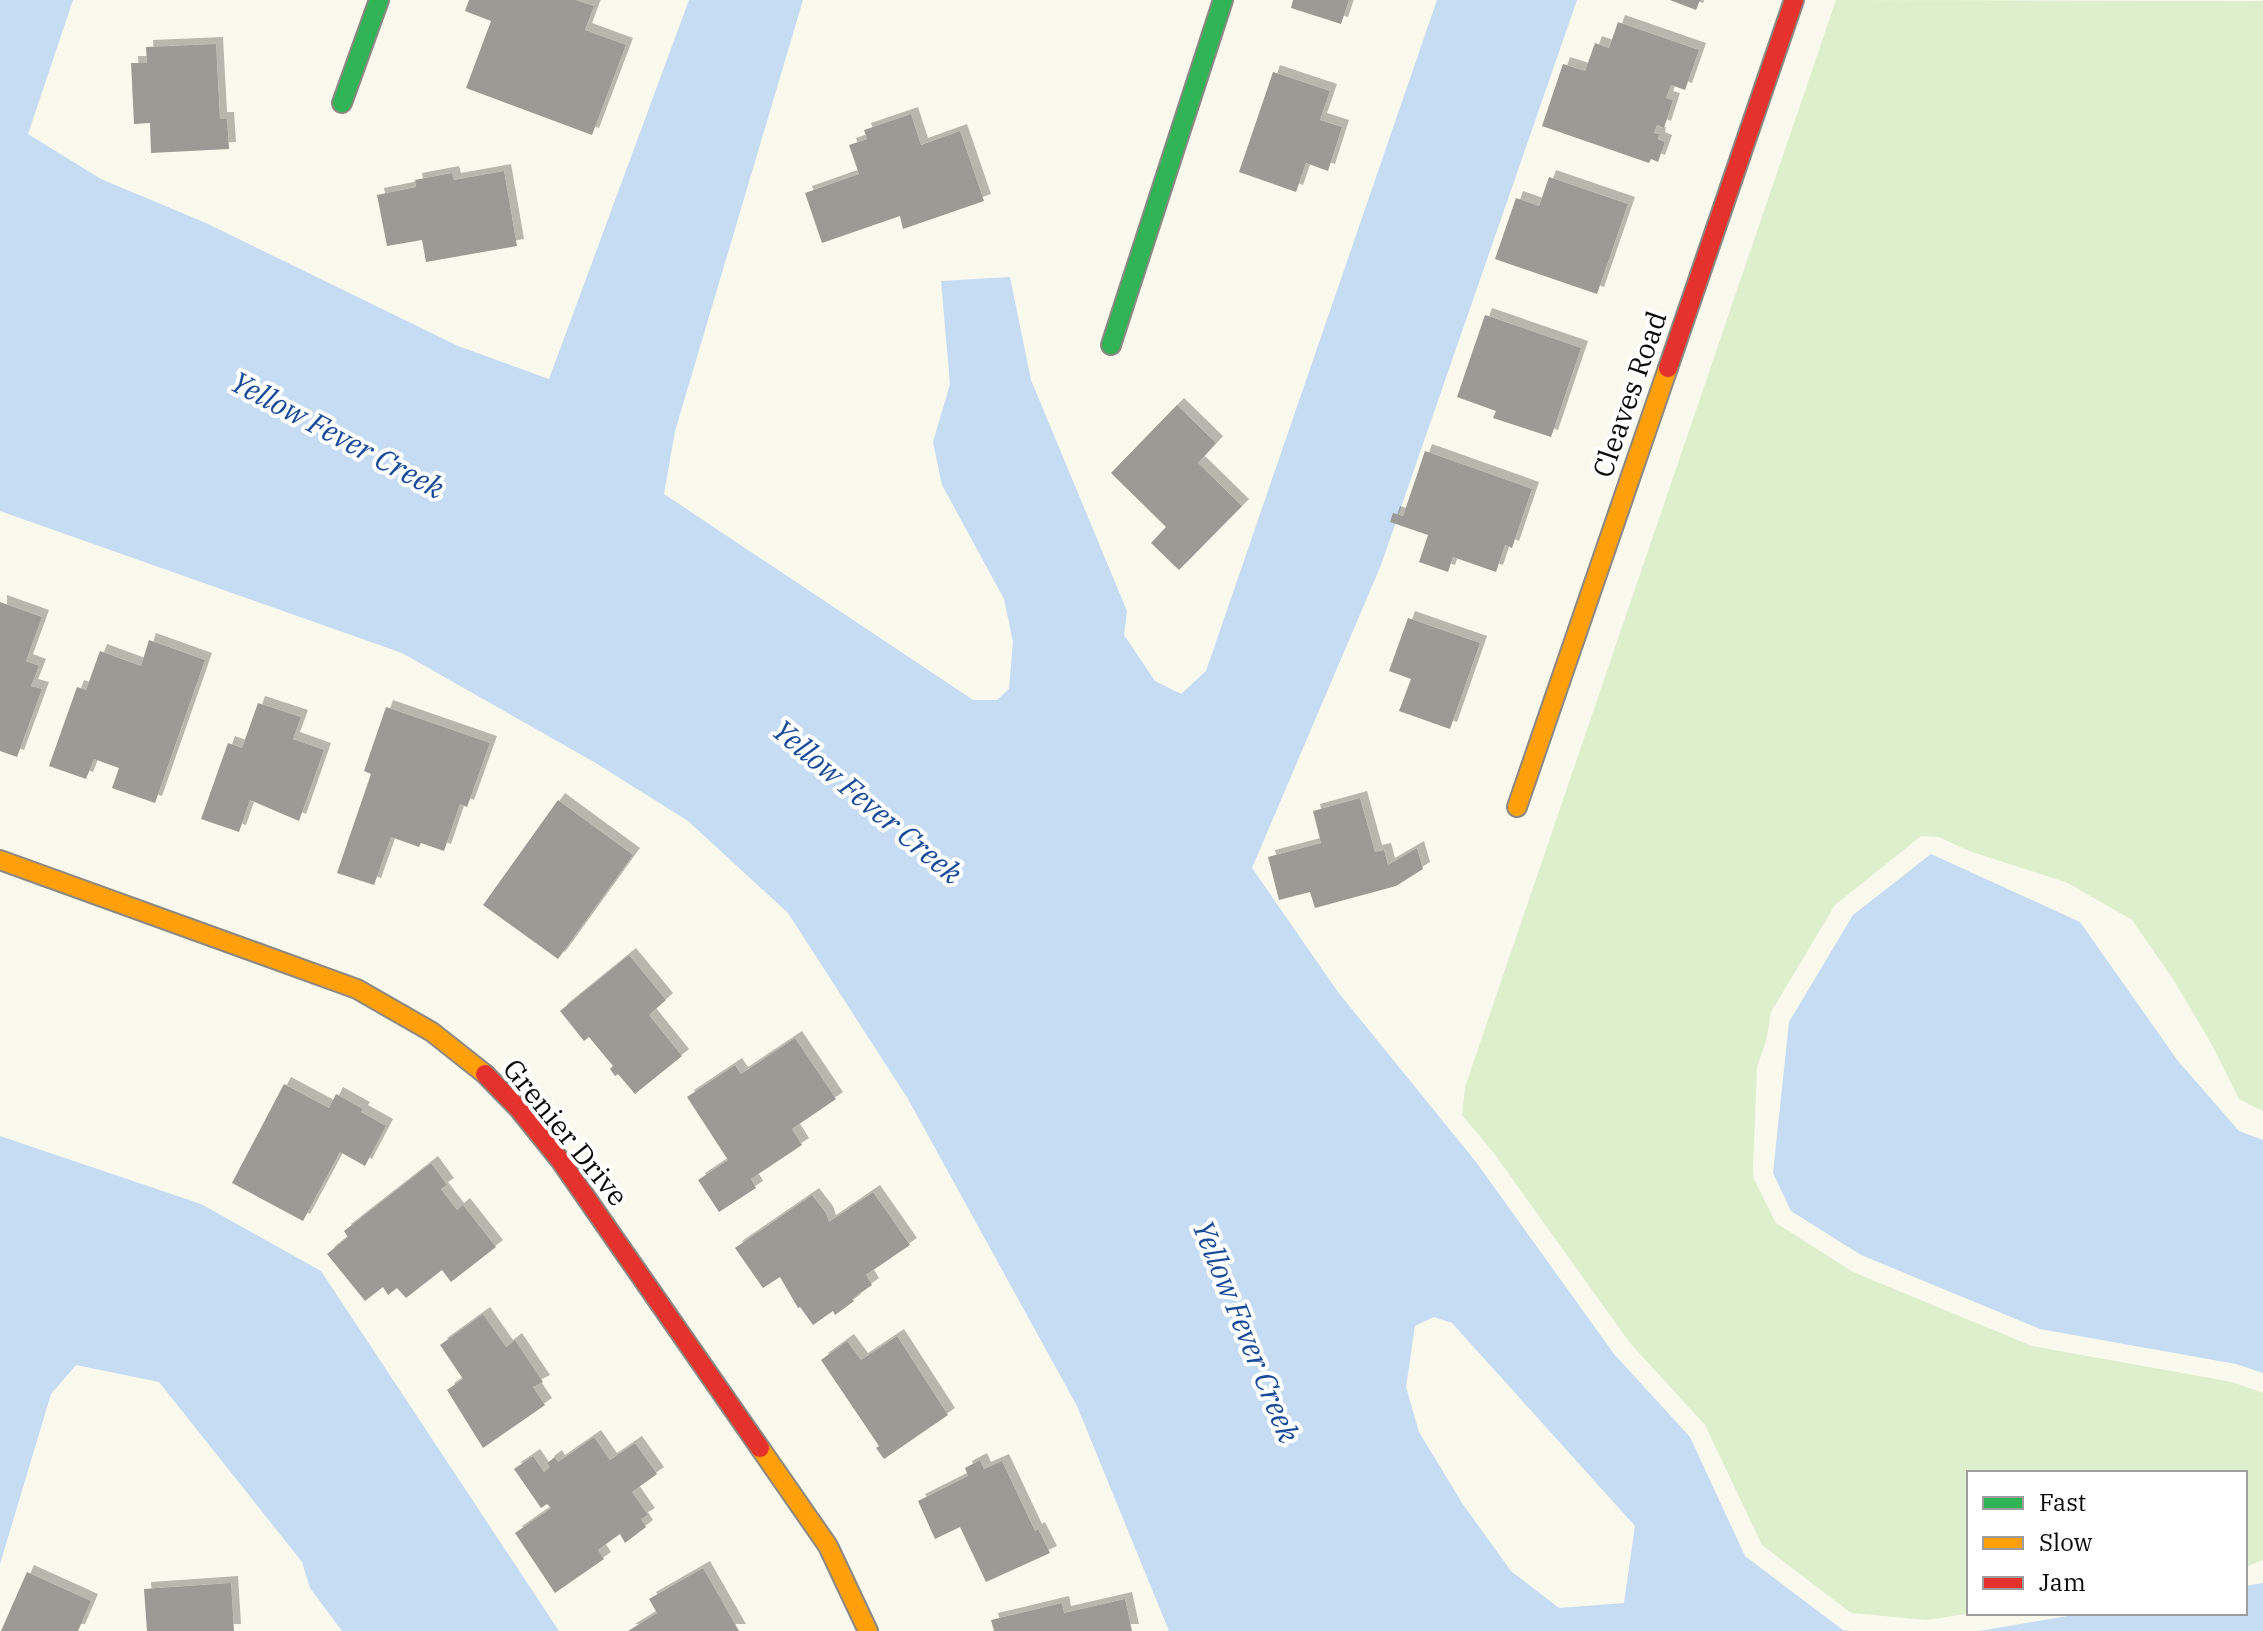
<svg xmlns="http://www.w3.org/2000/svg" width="2263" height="1631" font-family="'IBM Plex Serif',serif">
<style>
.green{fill:#ddefcd}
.water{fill:#c5dcf3;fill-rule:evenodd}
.building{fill:#9c9a94;filter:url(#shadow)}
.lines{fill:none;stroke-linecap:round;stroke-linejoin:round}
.fast-casing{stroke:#898883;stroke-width:22}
.slow-casing{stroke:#898883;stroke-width:22}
.jam-casing{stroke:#898883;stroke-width:22}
.fast{stroke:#30b455;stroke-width:18}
.slow{stroke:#ff9f0a;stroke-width:18}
.jam{stroke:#e5322d;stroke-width:18}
.labels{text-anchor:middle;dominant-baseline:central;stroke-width:8;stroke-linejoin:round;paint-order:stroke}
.street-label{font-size:28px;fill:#0a0a0a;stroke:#fff}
.water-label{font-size:30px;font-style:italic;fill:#174b99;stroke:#fff}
</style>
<defs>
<filter id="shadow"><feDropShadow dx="7" dy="-7" stdDeviation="0" flood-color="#0004"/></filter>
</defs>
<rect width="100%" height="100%" fill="#faf9ed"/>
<polygon class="green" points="1836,0 2263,1 2263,1111 2239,1099 2212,1045 2173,979 2132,920 2068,883 1969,851 1939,837 1921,836 1835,905 1771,1012 1766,1041 1757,1067 1753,1170 1754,1179 1776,1223 1853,1272 2032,1346 2232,1382 2263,1393 2263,1560 2245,1567 2245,1473 1969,1473 1971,1613 1927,1620 1851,1613 1762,1545 1705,1425 1630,1343 1493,1152 1462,1115 1465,1087"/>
<g class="water">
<path d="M0 0H73L28 134 101 179 206 223 458 346 549 379 689 0H803L675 431 664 494 973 700H997L1009 689 1013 642 1004 599 942 485 933 442 950 384 941 281 1010 277 1031 380 1127 611 1124 635 1155 681 1181 694 1206 671 1437 0H1577L1381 565 1252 868 1338 992 1476 1162 1614 1354 1690 1437 1745 1556 1843 1630 1850 1631H1169L1077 1406 908 1099 788 913 688 821 594 762 402 653 0 511ZM1434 1317 1452 1323 1635 1526 1624 1603 1559 1608 1511 1571 1462 1503 1419 1432 1406 1387 1415 1326Z"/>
<polygon points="1931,854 2080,922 2178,1061 2239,1131 2263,1140 2263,1373 2236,1364 2040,1329 1861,1255 1791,1211 1773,1173 1789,1022 1853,915"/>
<polygon points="0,1136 201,1204 321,1271 559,1631 342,1631 310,1588 302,1562 159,1382 76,1365 51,1394 0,1564"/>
<polygon points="2263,1583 2263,1631 1979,1631 2086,1613 2245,1613 2245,1586"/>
</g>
<g class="building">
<polygon points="469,0 576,0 594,6 585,30 626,45 592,135 466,88 491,21 465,11"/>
<polygon points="1293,0 1349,0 1341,24 1291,8"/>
<polygon points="1670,0 1700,0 1696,10"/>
<polygon points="1618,22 1699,50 1685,90 1671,85 1666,98 1673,100 1664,128 1657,125 1654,133 1659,134 1658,139 1665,142 1658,162 1651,159 1649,163 1542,126 1563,64 1585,71 1595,43 1609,48"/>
<polygon points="216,44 220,119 227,119 229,149 151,153 150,123 134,124 131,63 147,63 146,47"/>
<polygon points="1273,72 1330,91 1320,120 1342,127 1328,171 1306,163 1296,192 1239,172"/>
<polygon points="911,114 921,145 960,131 984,201 903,229 900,216 822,243 805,193 859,174 849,145 867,139 864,130"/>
<polygon points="504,171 517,246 426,262 422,240 387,246 377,195 416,187 415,180 452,173 454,180"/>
<polygon points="1549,177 1628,204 1597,294 1495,259 1516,198 1539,206"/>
<polygon points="1485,315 1581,348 1551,437 1493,418 1496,411 1457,397"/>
<polygon points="1177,405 1216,443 1198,463 1242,506 1179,570 1151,543 1166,527 1111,473"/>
<polygon points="1425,451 1532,489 1512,548 1505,545 1496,572 1453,557 1448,572 1419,562 1428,535 1390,522 1393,513 1403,516"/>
<polygon points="0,602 42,617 26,661 39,666 31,686 42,689 17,757 0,751"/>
<polygon points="1408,618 1480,643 1450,729 1399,711 1411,679 1389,671"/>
<polygon points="149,640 205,660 155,803 112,788 119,768 94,759 86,779 49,766 77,687 86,690 100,651 141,666"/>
<polygon points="258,703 301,717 293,739 324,750 299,821 250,800 239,832 201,819 228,743 242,748"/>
<polygon points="386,707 490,743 467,807 460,804 444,851 421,843 419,847 391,837 374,885 337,873 371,774 364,771"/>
<polygon points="1360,798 1375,852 1384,850 1388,865 1417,848 1423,869 1396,886 1315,908 1310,892 1279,900 1268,857 1321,843 1313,811"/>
<polygon points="558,800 633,855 558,959 483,905"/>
<polygon points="629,955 666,1000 649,1015 682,1056 635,1094 618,1074 615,1076 610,1069 613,1066 589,1037 584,1041 560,1011"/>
<polygon points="795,1038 836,1099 792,1129 802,1145 751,1179 756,1188 719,1212 698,1180 728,1160 687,1097 735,1065 741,1074"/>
<polygon points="284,1084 329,1108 336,1094 363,1109 361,1112 386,1126 365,1166 340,1152 303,1221 232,1183"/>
<polygon points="431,1163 447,1185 441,1189 457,1210 463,1205 496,1247 451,1282 442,1270 406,1298 397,1288 388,1295 383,1287 365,1301 327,1254 348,1237 344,1231"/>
<polygon points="873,1192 910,1245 866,1275 872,1285 852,1299 854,1301 835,1315 833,1311 813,1325 800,1307 798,1308 780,1277 763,1288 735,1248 812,1195 826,1213 829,1222"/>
<polygon points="483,1314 506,1347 515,1340 543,1382 533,1387 545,1405 483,1448 447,1390 463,1379 440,1345"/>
<polygon points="897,1336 948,1415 884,1459 876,1448 879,1446 821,1360 847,1341 861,1360"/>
<polygon points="594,1437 610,1460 635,1443 657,1474 632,1492 648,1515 641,1519 646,1527 625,1543 620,1534 598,1550 604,1559 555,1593 515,1533 551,1508 547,1504 541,1508 514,1469 533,1456 544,1472 550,1467 547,1463 555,1457 558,1462"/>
<polygon points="980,1460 984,1469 1002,1461 1035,1531 1038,1529 1050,1553 986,1582 960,1527 935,1539 918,1501 968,1476 965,1468"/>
<polygon points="703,1568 739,1631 628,1631 657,1613 649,1599"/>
<polygon points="27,1572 91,1601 78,1631 1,1631"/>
<polygon points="231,1583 234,1631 147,1631 144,1589"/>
<polygon points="1125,1599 1132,1631 994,1631 991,1620 1062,1603 1064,1613"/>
</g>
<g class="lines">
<g class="fast-casing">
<g id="fast">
<polyline points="342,103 379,0"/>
<polyline points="1111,345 1223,0"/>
</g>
</g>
<g class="slow-casing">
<g id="slow">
<polyline points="1517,807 1668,368"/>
<polyline points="0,860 357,989 432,1032 485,1074"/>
<polyline points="760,1448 828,1546 868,1631"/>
</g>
</g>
<g class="jam-casing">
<g id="jam">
<polyline points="1668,368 1794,0"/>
<polyline points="485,1074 519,1109 560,1160 760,1448"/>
</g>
</g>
<use href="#fast" class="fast"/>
<use href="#slow" class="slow"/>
<use href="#jam" class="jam"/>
</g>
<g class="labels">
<g class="street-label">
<text transform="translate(1629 394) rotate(-71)">Cleaves Road</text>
<text transform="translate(566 1132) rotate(51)">Grenier Drive</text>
</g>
<g class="water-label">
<text transform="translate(338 434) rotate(28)">Yellow Fever Creek</text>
<text transform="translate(868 801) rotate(40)">Yellow Fever Creek</text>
<text transform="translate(1247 1331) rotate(68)">Yellow Fever Creek</text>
</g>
</g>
<rect x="1967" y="1471" width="280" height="144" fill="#ffffff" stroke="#9d9d9d" stroke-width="2"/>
<rect x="1983" y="1497" width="40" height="12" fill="#30b455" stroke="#9d9d9d" stroke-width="2"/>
<text x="2039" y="1511" font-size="24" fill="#0a0a0a">Fast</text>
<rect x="1983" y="1537" width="40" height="12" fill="#ff9f0a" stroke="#9d9d9d" stroke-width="2"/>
<text x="2039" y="1551" font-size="24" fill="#0a0a0a">Slow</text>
<rect x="1983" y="1577" width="40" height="12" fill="#e5322d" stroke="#9d9d9d" stroke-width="2"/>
<text x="2039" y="1591" font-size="24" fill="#0a0a0a">Jam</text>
</svg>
